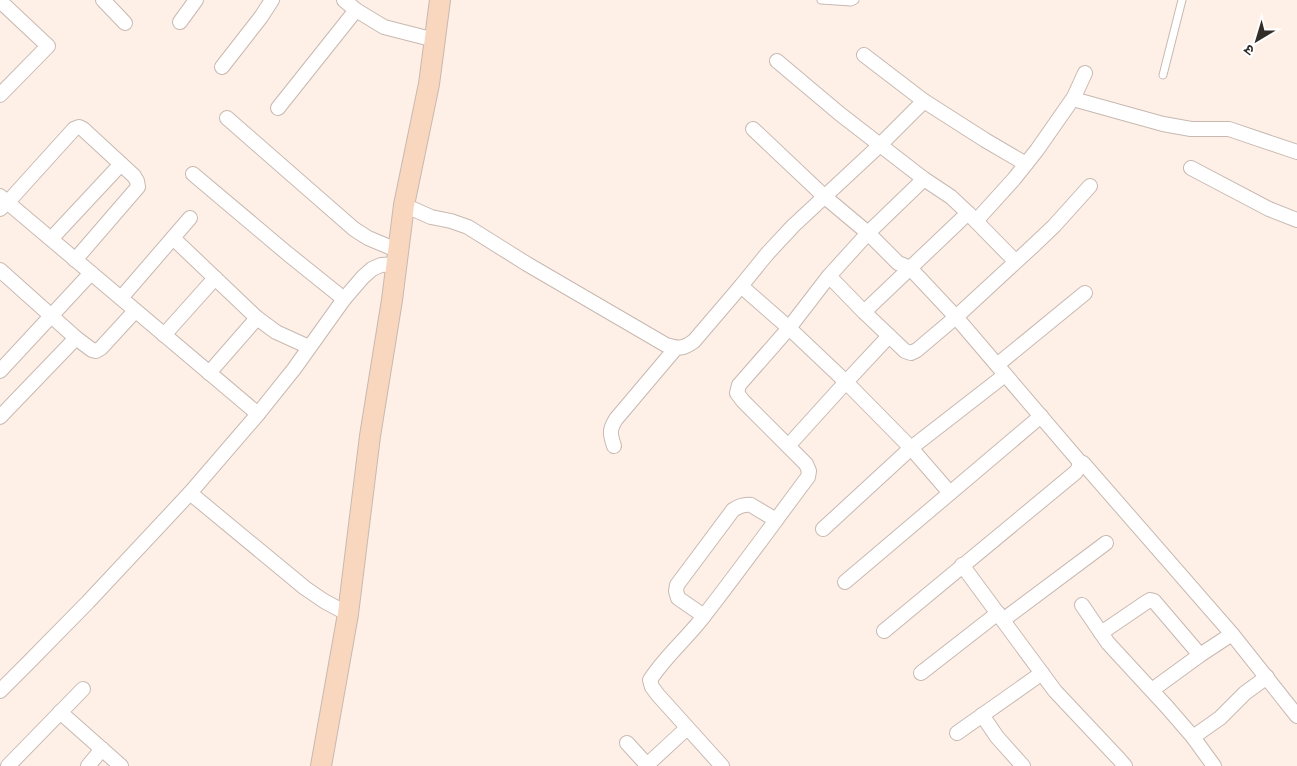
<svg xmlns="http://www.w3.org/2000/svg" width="1297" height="766" font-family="'Fira Sans','Noto Sans Devanagari',sans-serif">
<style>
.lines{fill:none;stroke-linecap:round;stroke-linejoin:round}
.lane-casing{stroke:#c7b9b1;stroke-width:9}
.street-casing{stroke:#c7b9b1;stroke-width:16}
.secondary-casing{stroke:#c7b9b1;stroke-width:22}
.lane{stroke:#fff;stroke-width:7}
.street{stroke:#fff;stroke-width:14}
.secondary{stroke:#f9d7bf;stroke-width:20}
</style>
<rect width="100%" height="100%" fill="#fff0e7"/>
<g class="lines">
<g class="lane-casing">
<g id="lane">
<polyline points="821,0 851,2 855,0"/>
<polyline points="1163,75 1182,0"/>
</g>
</g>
<g class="street-casing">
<g id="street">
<polyline points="103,0 125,23"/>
<polyline points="344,0 356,10 384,27 435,40"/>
<polyline points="0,1 48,46 0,95"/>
<polyline points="180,22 196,0"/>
<polyline points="864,55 924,101 985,140 1026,164"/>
<polyline points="777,61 840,114 924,179 951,197 968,213 1015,261"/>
<polyline points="222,67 261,17 272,0"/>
<polyline points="1073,99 1163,124 1191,129 1229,129 1297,152"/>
<polyline points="278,108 356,10"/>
<polyline points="227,118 354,229 368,238 399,251"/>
<polyline points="753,129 825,197 868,233 898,263 910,268 956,317 1079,461 1079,467 1076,472 884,631"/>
<polyline points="1191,168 1269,209 1297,220"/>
<polyline points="193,174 288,254 344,299"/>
<polyline points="0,196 258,414"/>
<path d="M404 205 431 217 451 221 468 227 527 264 666 345C679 349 683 349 694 341L741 286 767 254 793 226 880 145 924 101"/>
<polyline points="0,209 8,202 74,129 79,127 83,129 134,176 137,181 138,187 75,260"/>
<polyline points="976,221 1014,179 1037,150 1074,97 1085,73"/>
<polyline points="173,238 257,318 276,332 309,347"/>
<polyline points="51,239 121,164"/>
<polyline points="0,270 76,338 92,350 96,351 101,348 135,311"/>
<polyline points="829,276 864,312 905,351 911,353 917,350 956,317 1033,246 1054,226 1090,186"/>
<polyline points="741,286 789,328 846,382 911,448 950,493"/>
<polyline points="121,298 190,218"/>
<polyline points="864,312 968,213"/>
<polyline points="164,335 215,278"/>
<polyline points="997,365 1085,293"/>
<polyline points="0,371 91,273"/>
<polyline points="209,373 257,318"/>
<polyline points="0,417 76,338"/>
<path d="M614 446C610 434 609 430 616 419L676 348"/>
<polyline points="788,446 846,382 889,336"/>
<polyline points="1083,463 1232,634 1297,716"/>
<polyline points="190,493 305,588 324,601 348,614"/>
<polyline points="823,529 911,448 1005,375"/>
<polyline points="962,565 1055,691 1119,759 1125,766"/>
<polyline points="845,582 1041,416"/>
<polyline points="1082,605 1108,643 1167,707 1193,737 1214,766"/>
<path d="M704 616 678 598 676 591 677 585 733 510C739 506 744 504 751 505L776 520"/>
<polyline points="1003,620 1106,543"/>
<polyline points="1101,633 1145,603 1150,600 1154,601 1200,655"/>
<polyline points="921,673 998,613"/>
<polyline points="1152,690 1200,655 1232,634"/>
<polyline points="0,691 31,660 88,602 190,493 258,414 294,369 344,299 363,277 372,269 381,265 397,264"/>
<polyline points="60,712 121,766"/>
<polyline points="982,715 997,737 1023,766"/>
<polyline points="957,733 1042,673"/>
<polyline points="1193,737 1220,718 1245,693 1267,677"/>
<polyline points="627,743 648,766"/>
<polyline points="647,765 687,728"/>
<polyline points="8,766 83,689"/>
<polyline points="88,766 102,749"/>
<path d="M722 766 658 695 652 687 650 680C664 658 684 641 700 621 737 574 772 525 808 477L809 471 806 464 743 401 737 393 739 385 789 328 829 276 868 233 924 179"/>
</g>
</g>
<g class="secondary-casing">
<polyline id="secondary" points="321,766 348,614 370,436 392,300 404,205 429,84 440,0"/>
</g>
<use href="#lane" class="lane"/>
<use href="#street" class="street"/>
<use href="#secondary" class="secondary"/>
</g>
<g transform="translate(1257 40) rotate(218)" stroke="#ffffff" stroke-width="4" paint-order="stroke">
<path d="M0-4L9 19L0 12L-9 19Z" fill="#332d2a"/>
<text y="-8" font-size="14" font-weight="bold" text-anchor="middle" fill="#332d2a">उ</text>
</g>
</svg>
